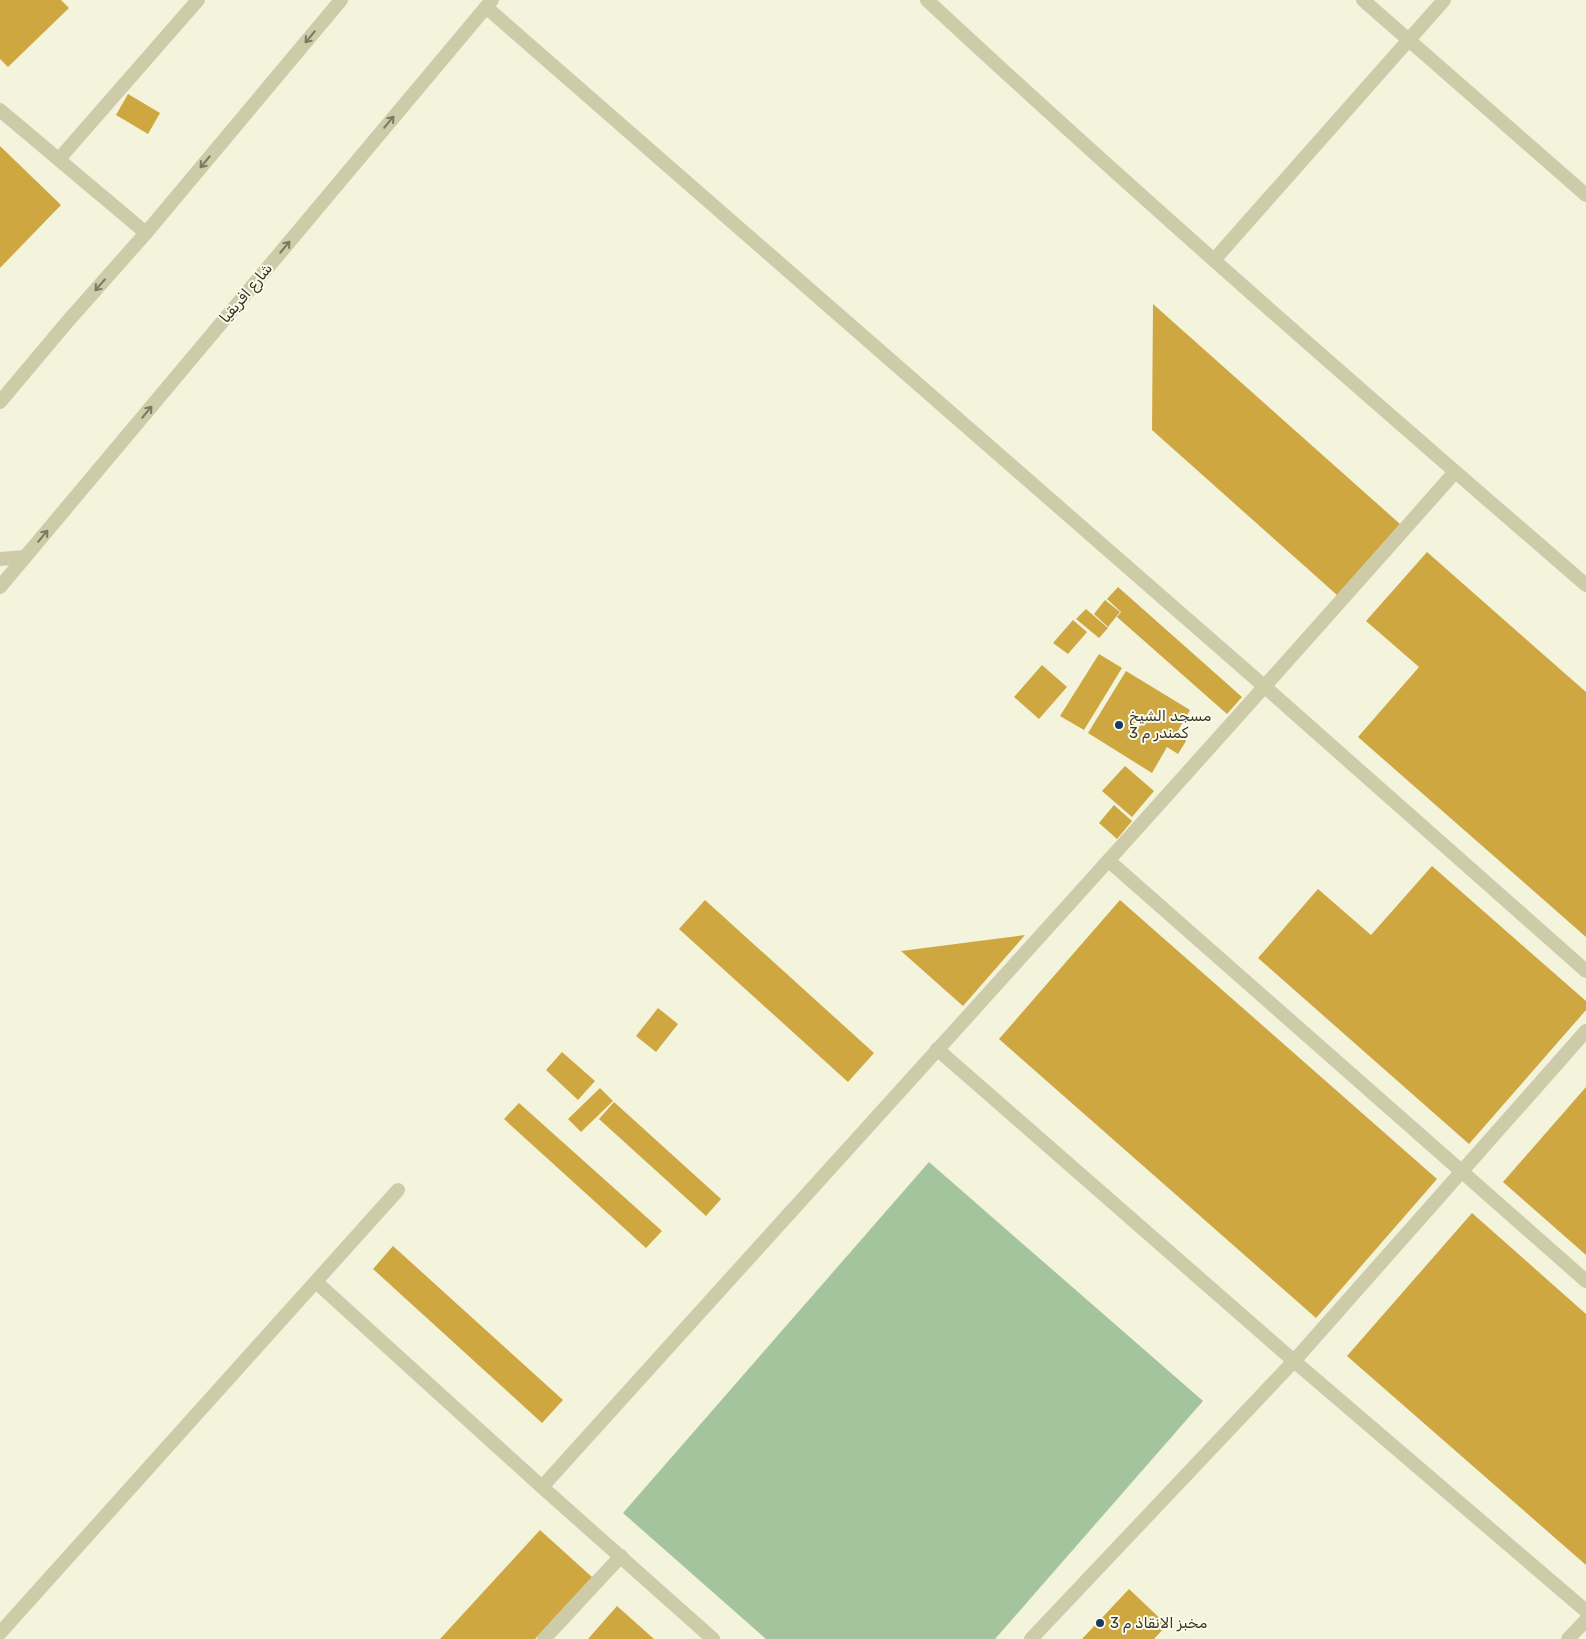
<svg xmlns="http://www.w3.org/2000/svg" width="1586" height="1639" font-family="Rubik,Cairo,sans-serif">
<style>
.green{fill:#a3c49c}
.building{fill:#cea741}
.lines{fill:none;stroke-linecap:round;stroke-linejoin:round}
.minor{stroke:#cdcba8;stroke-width:14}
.tertiary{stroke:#cdcba8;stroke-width:14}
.oneway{stroke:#7c7962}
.poi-dot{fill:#1b395e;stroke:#fbfbea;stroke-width:2}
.labels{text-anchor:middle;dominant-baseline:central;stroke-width:4;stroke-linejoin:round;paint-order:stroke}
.street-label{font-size:15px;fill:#393628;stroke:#fbfbea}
.poi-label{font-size:15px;fill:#393628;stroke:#fbfbea;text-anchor:start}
</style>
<rect width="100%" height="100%" fill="#f4f4dd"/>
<polygon class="green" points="929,1162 1203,1401 995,1639 766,1639 623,1513"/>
<g class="building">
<polygon points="0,0 61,0 69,8 8,67 0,59"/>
<polygon points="128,94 160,113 148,134 116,115"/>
<polygon points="0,146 61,205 0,268"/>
<polygon points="1153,304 1400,524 1337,595 1152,430"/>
<polygon points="1427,552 1586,692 1586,937 1358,737 1419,667 1366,621"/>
<polygon points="1118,587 1242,697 1227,714 1117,617 1121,612 1107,599"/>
<polygon points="1105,600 1120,612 1108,627 1094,614"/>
<polygon points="1086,609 1108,628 1099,638 1076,619"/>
<polygon points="1073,620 1087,632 1068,654 1053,643"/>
<polygon points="1099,654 1122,668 1084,730 1060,716"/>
<polygon points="1042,665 1067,687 1039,719 1014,697"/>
<polygon points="1126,671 1190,710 1176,734 1186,741 1178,754 1167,747 1152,773 1088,733"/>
<polygon points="1125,766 1154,791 1132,817 1102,791"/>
<polygon points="1114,805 1132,821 1117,839 1099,823"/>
<polygon points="1432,866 1586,1001 1586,1010 1469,1144 1258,958 1318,889 1371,935"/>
<polygon points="705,900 874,1053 848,1082 679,929"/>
<polygon points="1120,900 1437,1179 1316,1318 999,1039"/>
<polygon points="1025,935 963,1006 901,951"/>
<polygon points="658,1008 678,1024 656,1052 636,1036"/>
<polygon points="562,1052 595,1081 578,1100 546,1070"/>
<polygon points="1586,1087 1586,1255 1503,1182"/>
<polygon points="600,1088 613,1101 581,1132 568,1119"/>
<polygon points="614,1102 721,1199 706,1216 599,1119"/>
<polygon points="519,1103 662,1231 646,1248 504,1119"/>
<polygon points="1472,1213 1586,1314 1586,1565 1347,1356"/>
<polygon points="393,1246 563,1400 542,1423 373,1269"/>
<polygon points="540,1530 592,1577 535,1639 440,1639"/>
<polygon points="1129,1589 1167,1625 1154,1639 1082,1639"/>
<polygon points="617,1606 654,1639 588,1639"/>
</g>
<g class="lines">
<g class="minor">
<polyline points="1363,0 1586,195"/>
<polyline points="486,7 1265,687 1586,971"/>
<polyline points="0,110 146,233"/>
<polyline points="59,159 198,0"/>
<polyline points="1214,260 1444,0"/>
<polyline points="1109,861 1586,1281"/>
<polyline points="937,1049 1294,1361 1586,1611"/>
<polyline points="316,1282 542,1487 713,1639"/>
<path d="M542 1487C847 1149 1154 813 1455 472"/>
<polyline points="0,1633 398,1190"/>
<polyline points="544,1639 621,1556"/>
<polyline points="1031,1639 1294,1361 1586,1031"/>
<polyline points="1568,1639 1586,1620"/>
</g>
<g class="tertiary">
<path d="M927 0C1142 200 1364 393 1586 585"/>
<polyline points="0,402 68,321 146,233 341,0"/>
<polyline points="0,559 25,557"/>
<polyline points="0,587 492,0"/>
</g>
</g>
<defs><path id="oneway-shaft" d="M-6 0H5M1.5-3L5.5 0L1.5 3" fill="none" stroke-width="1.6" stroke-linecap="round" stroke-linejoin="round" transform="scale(1.25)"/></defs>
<g class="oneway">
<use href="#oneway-shaft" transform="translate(310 37) rotate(130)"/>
<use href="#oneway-shaft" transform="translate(389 122) rotate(-50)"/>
<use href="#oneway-shaft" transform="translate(205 162) rotate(130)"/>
<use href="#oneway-shaft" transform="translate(285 247) rotate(-50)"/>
<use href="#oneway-shaft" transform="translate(100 285) rotate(131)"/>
<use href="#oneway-shaft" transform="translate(147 412) rotate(-50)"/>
<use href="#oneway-shaft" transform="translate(43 536) rotate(-50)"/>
</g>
<g class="poi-dot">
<circle cx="1119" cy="725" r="5"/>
<circle cx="1100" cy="1623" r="5"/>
</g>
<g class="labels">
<g class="street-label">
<text transform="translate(246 293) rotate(-50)">شارع افريقيا</text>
</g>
<g class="poi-label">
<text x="1129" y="716">مسجد الشيخ<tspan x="1129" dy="17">كمندر م 3</tspan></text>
<text x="1110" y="1623">مخبز الانقاذ م 3</text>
</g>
</g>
</svg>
